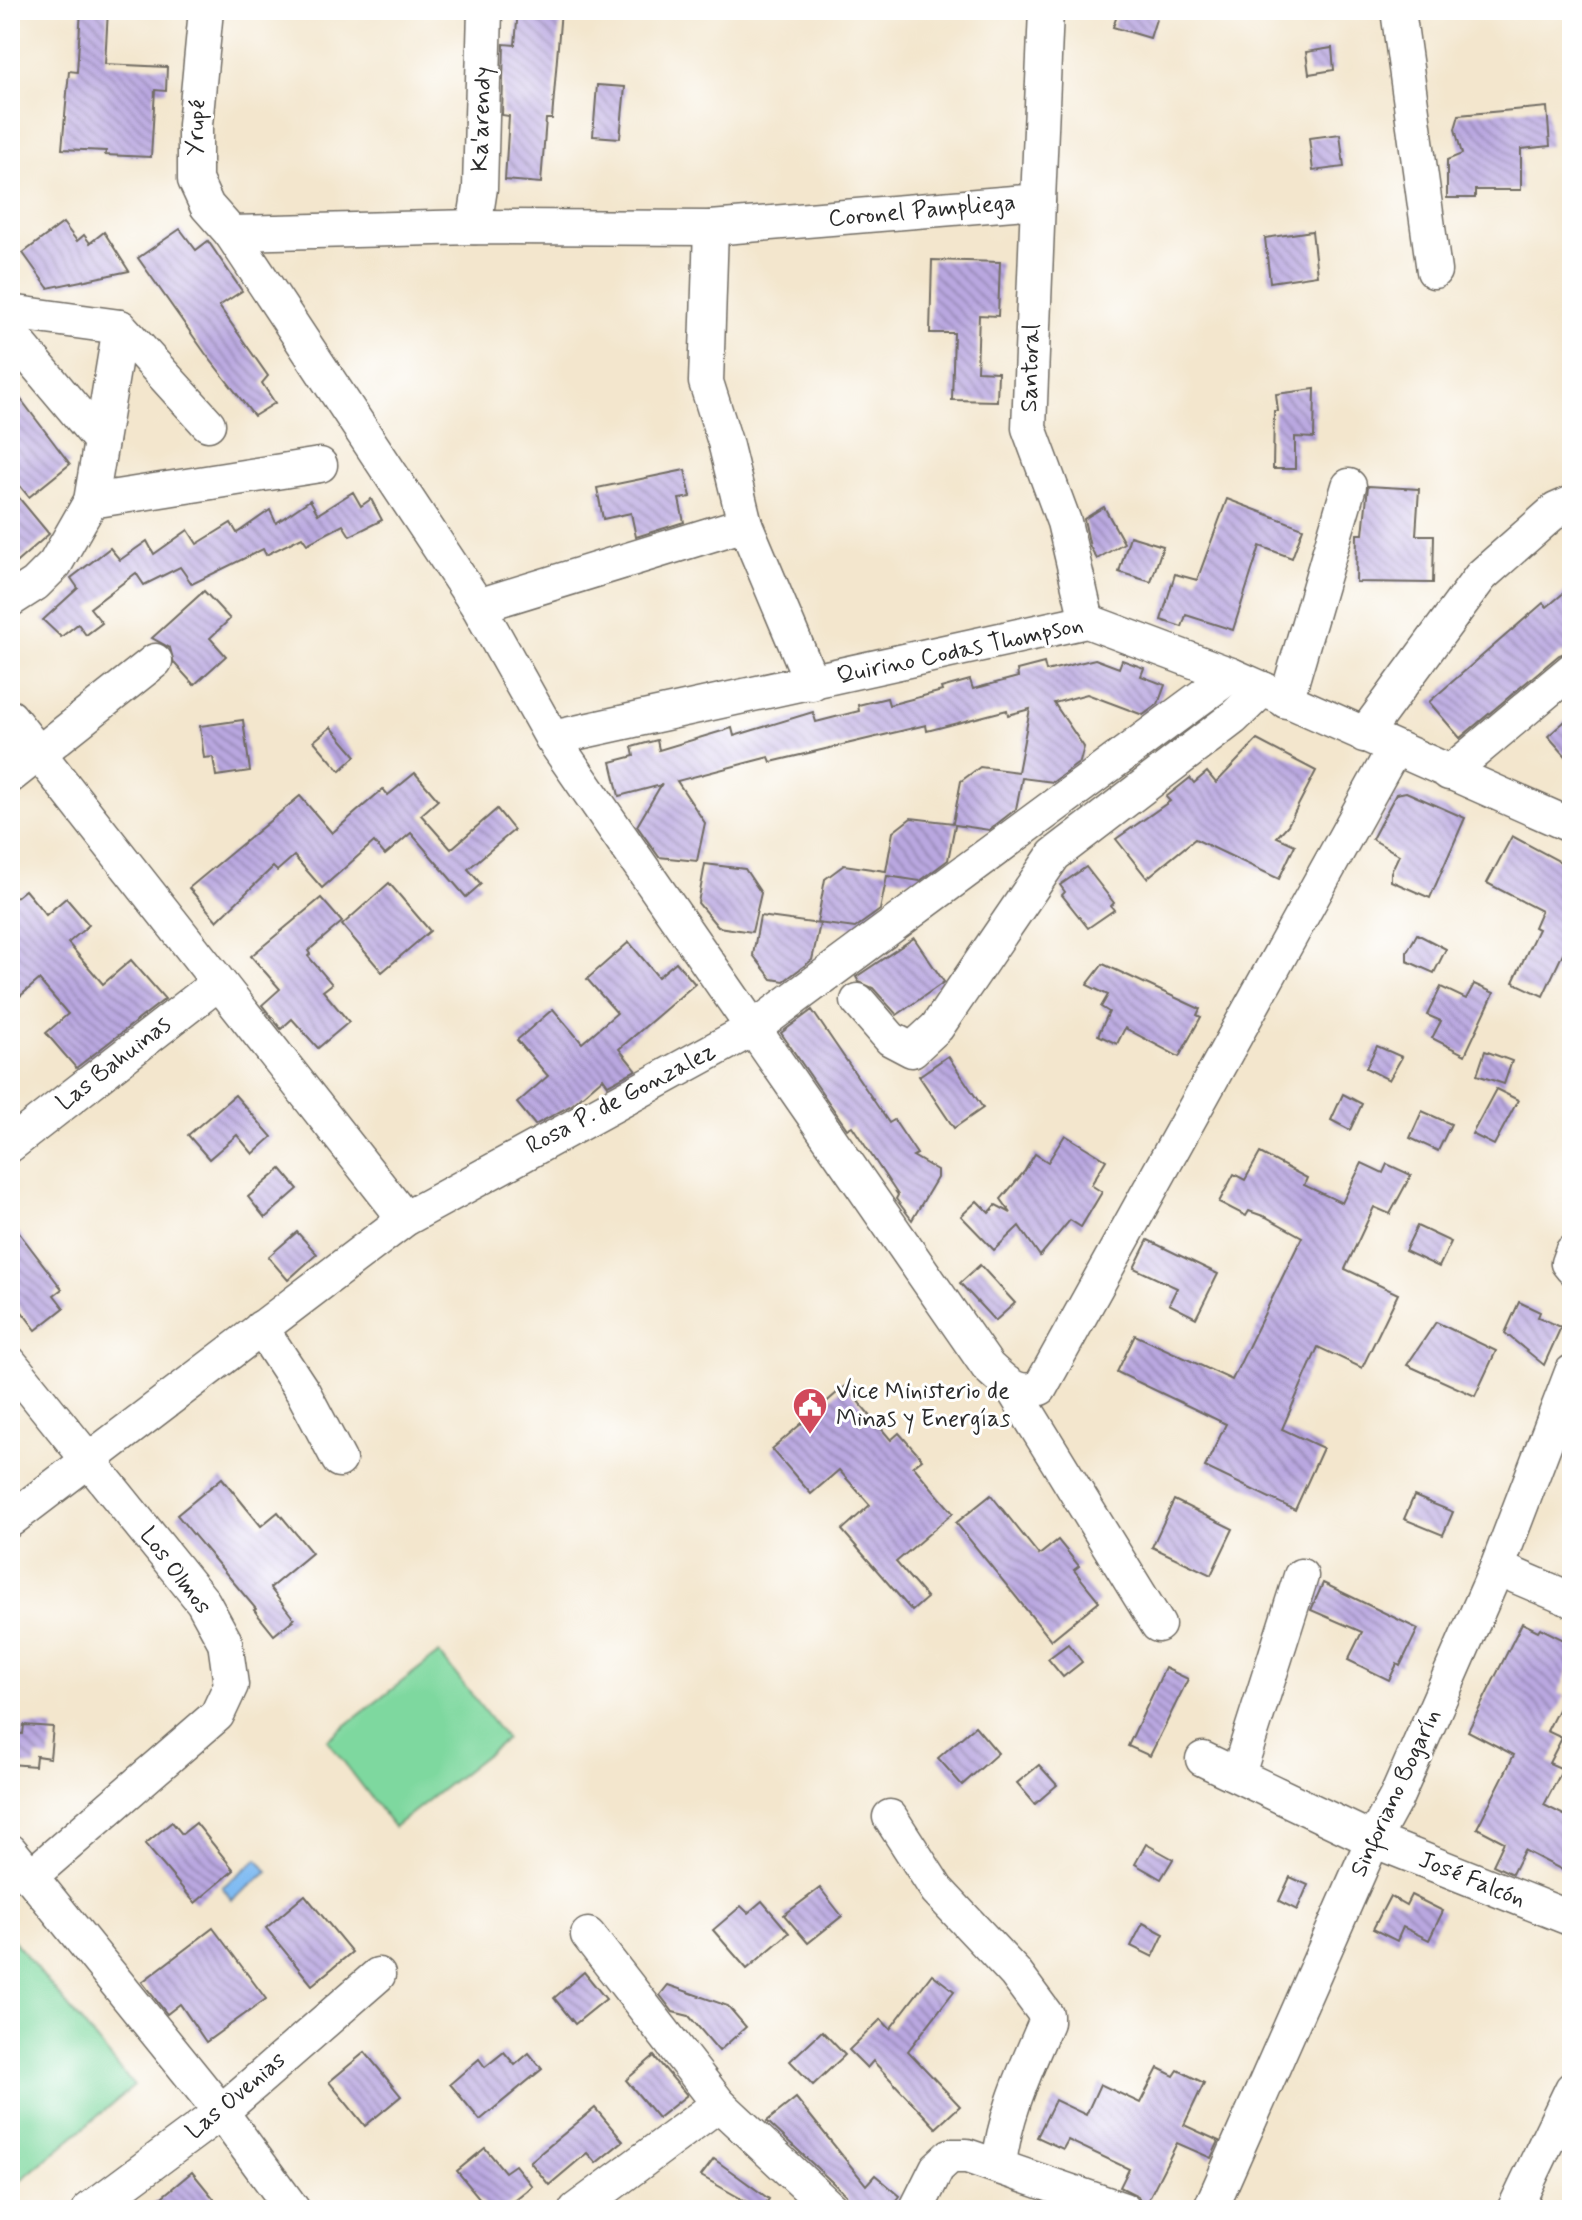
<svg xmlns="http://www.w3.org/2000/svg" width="1582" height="2220" font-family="Mynerve,sans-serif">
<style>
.pitch{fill:#7ed89f;stroke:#548265;stroke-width:2}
.water{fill:#80bbf2;stroke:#56738e;stroke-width:2}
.building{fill:url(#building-back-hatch)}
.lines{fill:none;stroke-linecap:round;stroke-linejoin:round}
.minor-casing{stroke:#716c64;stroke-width:37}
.minor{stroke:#fff;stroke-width:34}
.labels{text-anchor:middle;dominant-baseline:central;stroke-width:6;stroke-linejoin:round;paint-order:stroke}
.street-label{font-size:24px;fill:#2b2b2b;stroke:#fff}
.poi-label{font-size:24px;fill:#2b2b2b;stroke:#fff;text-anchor:start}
</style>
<defs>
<pattern id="building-back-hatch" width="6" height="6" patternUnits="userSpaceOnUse" patternTransform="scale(2)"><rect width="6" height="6" fill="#b9a7e0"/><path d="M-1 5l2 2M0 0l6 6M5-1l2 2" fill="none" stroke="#9788b6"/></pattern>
</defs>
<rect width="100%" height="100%" fill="#fff"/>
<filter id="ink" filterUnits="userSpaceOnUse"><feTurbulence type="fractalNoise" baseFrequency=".0125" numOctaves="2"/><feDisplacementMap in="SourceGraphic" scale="16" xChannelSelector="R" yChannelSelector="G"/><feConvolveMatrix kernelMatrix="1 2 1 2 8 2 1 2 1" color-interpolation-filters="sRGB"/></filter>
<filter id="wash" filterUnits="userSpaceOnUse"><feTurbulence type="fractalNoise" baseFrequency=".006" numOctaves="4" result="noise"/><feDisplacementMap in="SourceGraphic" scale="32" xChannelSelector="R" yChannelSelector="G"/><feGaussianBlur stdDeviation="1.8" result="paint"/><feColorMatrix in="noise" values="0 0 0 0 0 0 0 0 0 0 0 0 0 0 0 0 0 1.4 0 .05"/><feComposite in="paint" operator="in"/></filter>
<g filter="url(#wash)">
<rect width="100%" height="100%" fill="#f3e6cd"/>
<g class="pitch">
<polygon points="439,1653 506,1739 394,1827 327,1740"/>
<polygon points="10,1936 134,2086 10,2189"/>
</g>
<polygon class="water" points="258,1859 268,1872 232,1900 222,1887"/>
<g id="blocks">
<g class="building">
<polygon points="81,10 108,10 105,64 167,67 166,91 155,90 151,157 105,155 106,151 62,149 69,71 77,72"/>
<polygon points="518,10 561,10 552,119 546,119 541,183 505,180 509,116 502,115 504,44 515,45"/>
<polygon points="1119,10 1159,10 1150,38 1113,27"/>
<polygon points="1332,48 1334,70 1309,74 1306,52"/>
<polygon points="597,85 625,87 620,138 593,136"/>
<polygon points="1547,107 1550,146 1521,149 1521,190 1475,190 1475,198 1447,198 1447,160 1462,154 1455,129 1459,115"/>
<polygon points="1340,134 1344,167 1313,171 1309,138"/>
<polygon points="63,223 77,241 84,235 90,243 104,232 129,271 48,288 23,253"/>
<polygon points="180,229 196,250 208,241 242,291 219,306 268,376 262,383 275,403 254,416 205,353 138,258"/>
<polygon points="1312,231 1317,275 1270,282 1265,238"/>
<polygon points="932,260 1000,262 998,316 979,315 977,371 998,372 997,401 952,400 954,333 930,333"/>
<polygon points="10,385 70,464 29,497 10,474"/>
<polygon points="1315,389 1314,438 1295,437 1295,469 1273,469 1274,411 1278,411 1276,394"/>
<polygon points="685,470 691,497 679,499 684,522 636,537 631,513 603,519 597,488"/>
<polygon points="1368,486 1419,489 1416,535 1434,535 1433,583 1356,582 1357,534 1363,534"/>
<polygon points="10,487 49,534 10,568"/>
<polygon points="353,492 361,506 371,499 382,520 350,536 343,525 307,544 302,537 266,555 263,549 192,584 180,567 144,585 136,573 90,608 102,623 86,635 78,624 61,637 43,620 78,588 71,578 110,548 120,560 147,541 154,554 188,530 197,544 231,523 237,533 270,510 276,523 310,500 318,514"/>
<polygon points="1227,499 1303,528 1292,558 1260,546 1233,630 1186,615 1182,627 1161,620 1175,574 1197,580"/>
<polygon points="1104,507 1124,543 1097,559 1090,547 1084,519"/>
<polygon points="1130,536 1163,546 1151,582 1119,572"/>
<polygon points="1572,586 1572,650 1559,655 1460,738 1429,702 1543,603 1547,607"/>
<polygon points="204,591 230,619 210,638 226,656 194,685 174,663 170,648 152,638"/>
<polygon points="1095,659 1119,668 1122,660 1144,668 1141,676 1165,685 1158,704 1143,715 1087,694 1054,703 1084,747 1080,762 1053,782 1022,778 1016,809 989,830 955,825 948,860 920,881 887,876 880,910 855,928 817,923 825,879 844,865 886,871 893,832 911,818 953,823 961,781 980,767 1018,772 1030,709 1008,715 1007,710 927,731 926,725 771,762 769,757 677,781 705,823 697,861 659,857 637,826 661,785 619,796 611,762 634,756 632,747 657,740 659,750 732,728 734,736 813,712 816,722 859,711 858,705 887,698 889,705 942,691 941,688 970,680 973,689 1018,677 1017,670 1044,663 1046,671"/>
<polygon points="1572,715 1572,763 1548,736"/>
<polygon points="243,720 250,771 216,776 213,757 204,758 200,726"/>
<polygon points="331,727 356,756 340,771 314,741"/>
<polygon points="1257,740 1316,771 1288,825 1277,837 1295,845 1279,879 1195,839 1147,878 1116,839 1170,801 1166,797 1190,778 1194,783 1207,772 1216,783"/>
<polygon points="415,773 438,800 421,815 451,849 497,809 514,830 468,869 481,884 466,897 411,833 385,855 374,842 322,888 294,856 277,871 273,867 217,921 189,888 300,796 332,833 383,789 388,795"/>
<polygon points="1406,792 1465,818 1430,898 1391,881 1391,872 1399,855 1372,839 1396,794"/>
<polygon points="1512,836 1572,868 1572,934 1543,996 1513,982 1538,929 1534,927 1541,911 1487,883"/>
<polygon points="705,864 745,869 761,893 752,932 718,927 698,903"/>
<polygon points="1086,867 1114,903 1111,906 1114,910 1088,928 1062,895 1065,892 1060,885"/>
<polygon points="389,883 430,931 382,972 342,925"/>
<polygon points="25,890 46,915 66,898 89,925 68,943 103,984 131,960 165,999 76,1068 46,1033 68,1014 39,980 19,997 10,986 10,902"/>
<polygon points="321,898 342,922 308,951 310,954 308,956 332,984 323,991 349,1022 318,1048 292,1019 281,1029 262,1005 280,989 251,956"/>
<polygon points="760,916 820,924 812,960 784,981 772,979 753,955"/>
<polygon points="1417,934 1446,949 1434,973 1407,961 1407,952"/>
<polygon points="914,938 944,982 897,1015 873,988 859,982 856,977"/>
<polygon points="629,942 658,977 676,962 695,984 619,1049 636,1070 608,1085 603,1078 572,1105 535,1125 517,1103 548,1076 517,1040 553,1009 582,1043 617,1013 587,979"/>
<polygon points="1103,964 1200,1009 1197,1015 1201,1017 1179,1057 1125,1028 1117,1044 1098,1035 1109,1012 1101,1007 1108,995 1087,985"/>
<polygon points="1474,984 1494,993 1465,1055 1432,1038 1441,1021 1427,1015 1441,987 1466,999"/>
<polygon points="812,1010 889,1123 894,1120 917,1154 913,1156 937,1170 937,1178 912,1220 896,1199 898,1195 852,1126 847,1129 781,1033"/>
<polygon points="1377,1046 1402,1057 1389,1080 1366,1068"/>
<polygon points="1485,1051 1512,1061 1504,1084 1477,1075"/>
<polygon points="948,1056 983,1108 954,1128 919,1076"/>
<polygon points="1496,1089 1518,1100 1494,1145 1472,1134"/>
<polygon points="1343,1094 1362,1104 1350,1130 1331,1120"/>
<polygon points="235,1095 272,1137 253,1154 237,1135 209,1159 188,1135"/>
<polygon points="1422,1111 1451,1124 1438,1151 1410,1138"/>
<polygon points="1065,1135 1106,1160 1091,1185 1102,1192 1081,1227 1070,1220 1040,1256 1019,1226 994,1250 961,1216 977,1201 989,1213 996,1205 1011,1213 1001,1199 1024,1172 1035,1154 1048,1162"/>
<polygon points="1260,1153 1307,1178 1304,1185 1342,1203 1362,1163 1383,1173 1387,1164 1411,1175 1390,1214 1374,1207 1345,1269 1398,1294 1362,1368 1318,1347 1282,1429 1323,1448 1295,1510 1205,1467 1226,1424 1117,1372 1135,1335 1232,1380 1302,1237 1266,1217 1249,1211 1246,1216 1219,1202 1234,1174 1245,1180"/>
<polygon points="281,1169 298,1189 265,1218 248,1197"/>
<polygon points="10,1221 62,1289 54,1295 64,1308 36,1330 10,1296"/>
<polygon points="1417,1226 1451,1242 1439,1267 1405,1251"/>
<polygon points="297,1232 317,1254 288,1280 268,1257"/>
<polygon points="1148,1240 1218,1274 1196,1318 1169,1304 1177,1288 1134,1268"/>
<polygon points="980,1265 1015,1303 995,1321 960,1283"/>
<polygon points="1519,1302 1540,1312 1538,1317 1561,1327 1544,1365 1505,1333"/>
<polygon points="1436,1322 1496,1351 1475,1396 1407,1365"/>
<polygon points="845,1386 891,1440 899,1433 922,1459 913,1466 953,1513 896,1562 927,1598 912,1611 842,1530 870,1505 839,1470 811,1494 772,1449"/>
<polygon points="222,1478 261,1526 278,1512 312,1553 270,1588 294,1619 274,1635 254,1610 256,1609 177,1515"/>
<polygon points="991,1495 1039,1555 1058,1540 1079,1566 1074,1570 1077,1574 1099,1601 1051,1640 956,1523"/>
<polygon points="1414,1496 1453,1512 1443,1535 1404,1519"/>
<polygon points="1174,1500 1233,1529 1211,1575 1152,1547"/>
<polygon points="1323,1583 1418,1629 1400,1666 1397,1664 1389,1680 1348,1660 1362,1632 1311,1610"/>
<polygon points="1522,1623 1538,1631 1540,1628 1572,1644 1572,1664 1558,1693 1565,1696 1547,1731 1562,1738 1549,1763 1563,1769 1544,1805 1572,1819 1572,1875 1524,1850 1512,1874 1493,1865 1504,1842 1477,1828 1514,1755 1468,1731"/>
<polygon points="1068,1644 1082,1662 1063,1677 1048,1659"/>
<polygon points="1165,1668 1188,1679 1150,1756 1128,1746"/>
<polygon points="24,1725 53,1727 50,1758 36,1756 35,1766 10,1764 10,1733 23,1734"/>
<polygon points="975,1726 998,1753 962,1785 938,1758"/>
<polygon points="1039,1765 1057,1785 1035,1804 1017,1783"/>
<polygon points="172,1822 182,1834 196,1823 234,1870 195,1903 145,1844"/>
<polygon points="1146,1844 1173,1859 1161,1879 1135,1864"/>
<polygon points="1290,1877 1308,1885 1297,1910 1279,1901"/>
<polygon points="820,1888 842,1916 808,1943 784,1915"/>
<polygon points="305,1895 352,1952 312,1985 266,1928"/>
<polygon points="1411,1895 1443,1911 1429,1940 1403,1927 1397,1941 1373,1929 1390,1896 1406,1905"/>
<polygon points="762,1901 789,1933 747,1969 713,1930 741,1906 748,1913"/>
<polygon points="1143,1923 1164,1934 1153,1957 1131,1946"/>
<polygon points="213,1928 266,1999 206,2042 180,2004 167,2014 142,1982"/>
<polygon points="584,1972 606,1999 575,2024 554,1998"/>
<polygon points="932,1974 954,1991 908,2051 960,2106 936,2128 873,2061 867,2068 849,2050 881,2019 890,2029"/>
<polygon points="668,1985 728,2006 746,2027 719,2051 689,2016 673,2012 660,1995"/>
<polygon points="822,2031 845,2055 813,2085 790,2061"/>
<polygon points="365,2052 401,2096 365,2126 329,2082"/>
<polygon points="504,2052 515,2065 529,2053 542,2069 480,2120 450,2084 479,2059 485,2067"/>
<polygon points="654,2056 687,2095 658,2118 626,2080"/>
<polygon points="1158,2068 1174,2076 1178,2070 1204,2083 1184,2125 1219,2141 1211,2158 1177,2143 1143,2210 1138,2196 1120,2187 1129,2169 1068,2140 1063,2149 1037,2137 1055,2100 1086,2115 1100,2084 1140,2103"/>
<polygon points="796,2098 866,2185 875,2175 900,2196 890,2210 851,2210 846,2195 769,2123 767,2121"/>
<polygon points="595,2108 623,2141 596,2163 587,2153 549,2185 530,2162"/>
<polygon points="485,2148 505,2172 515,2165 532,2186 502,2210 489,2210 457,2171"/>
<polygon points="714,2159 769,2199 761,2210 701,2176"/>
<polygon points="192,2172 223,2210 146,2210"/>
</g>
</g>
</g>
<g filter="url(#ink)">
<use href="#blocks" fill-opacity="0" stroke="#716c64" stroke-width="2"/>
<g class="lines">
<g class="minor-casing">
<g id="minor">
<path d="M206 10 195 125V180L207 206 231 233 478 606 552 738 988 1367C1005 1382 1017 1397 1040 1388L1394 749"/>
<polyline points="1398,10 1434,271"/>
<polyline points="1038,201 1029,428 1064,522 1087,621"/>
<polyline points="474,227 480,188 485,10"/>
<polyline points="711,228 706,382 725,442 745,524 812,683"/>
<polyline points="231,233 474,227 711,228 1038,201 1046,10"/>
<polyline points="10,312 120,327 208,424"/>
<polyline points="10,333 101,441"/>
<polyline points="91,501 320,465"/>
<polyline points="10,600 35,584 55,564 91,501 120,327"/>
<polyline points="478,606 745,524"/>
<polyline points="1286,701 1349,486"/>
<polyline points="10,717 405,1219"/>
<polyline points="1364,735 1481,576 1556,510 1572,503"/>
<polyline points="552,738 1087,621 1231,675 1572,826"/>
<polyline points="1449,773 1572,670"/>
<polyline points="10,776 155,661"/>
<polyline points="858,1001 891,1039 912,1050 937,1027 1054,855 1233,718 1263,689"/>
<polyline points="10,1145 218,983"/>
<polyline points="1572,1252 1568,1263 1572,1268"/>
<polyline points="261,1328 303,1392 339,1460"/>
<polyline points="10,1363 203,1602 225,1642 231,1685 217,1715 30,1877"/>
<polyline points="1013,1389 1158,1625"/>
<polyline points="10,1520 405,1219 754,1028 1231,675"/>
<polyline points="1497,1568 1572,1600"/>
<polyline points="1203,1759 1373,1840 1572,1919"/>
<polyline points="1238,1774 1301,1576"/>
<path d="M890 1817 937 1890 1015 1973 1046 2015V2022C1026 2069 1004 2115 999 2166"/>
<polyline points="10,1851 221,2112 293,2210"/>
<polyline points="588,1935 719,2104 832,2210"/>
<polyline points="89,2210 221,2112 378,1975"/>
<polyline points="576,2210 719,2104"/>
<polyline points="916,2210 937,2168 950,2156 967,2156 1124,2210"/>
<polyline points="1210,2210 1373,1840 1396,1798 1497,1568 1572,1372"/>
<polyline points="1514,2210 1572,2089"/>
</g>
</g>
<use href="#minor" class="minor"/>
</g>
</g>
<defs>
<g id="civic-pin" transform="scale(1.8)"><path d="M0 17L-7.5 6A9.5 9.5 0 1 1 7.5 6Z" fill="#d1495b" stroke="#fff"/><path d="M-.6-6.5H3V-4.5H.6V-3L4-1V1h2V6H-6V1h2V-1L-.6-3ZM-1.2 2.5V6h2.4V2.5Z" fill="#fff"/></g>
</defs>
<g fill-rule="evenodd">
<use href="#civic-pin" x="810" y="1405"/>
</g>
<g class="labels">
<g class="street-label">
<text transform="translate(482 119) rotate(-88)">Ka'arendy</text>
<text transform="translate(197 128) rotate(-87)">Yrupé</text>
<text transform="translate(922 211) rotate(-5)">Coronel Pampliega</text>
<text transform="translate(1031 368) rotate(-88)">Santoral</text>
<text transform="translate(960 651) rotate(-12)">Quirino Codas Thompson</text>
<text transform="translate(114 1064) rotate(-38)">Las Bahuinas</text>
<text transform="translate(621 1099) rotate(-28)">Rosa P. de Gonzalez</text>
<text transform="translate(175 1571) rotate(53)">Los Olmos</text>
<text transform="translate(1396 1793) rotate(-65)">Sinforiano Bogarín</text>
<text transform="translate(1472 1880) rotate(22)">José Falcón</text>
<text transform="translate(236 2096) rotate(-40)">Las Ovenias</text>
</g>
<g class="poi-label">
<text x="836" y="1391">Vice Ministerio de<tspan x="836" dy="28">Minas y Energías</tspan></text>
</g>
</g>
<rect width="1582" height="2220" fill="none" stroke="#fff" stroke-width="40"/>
</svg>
